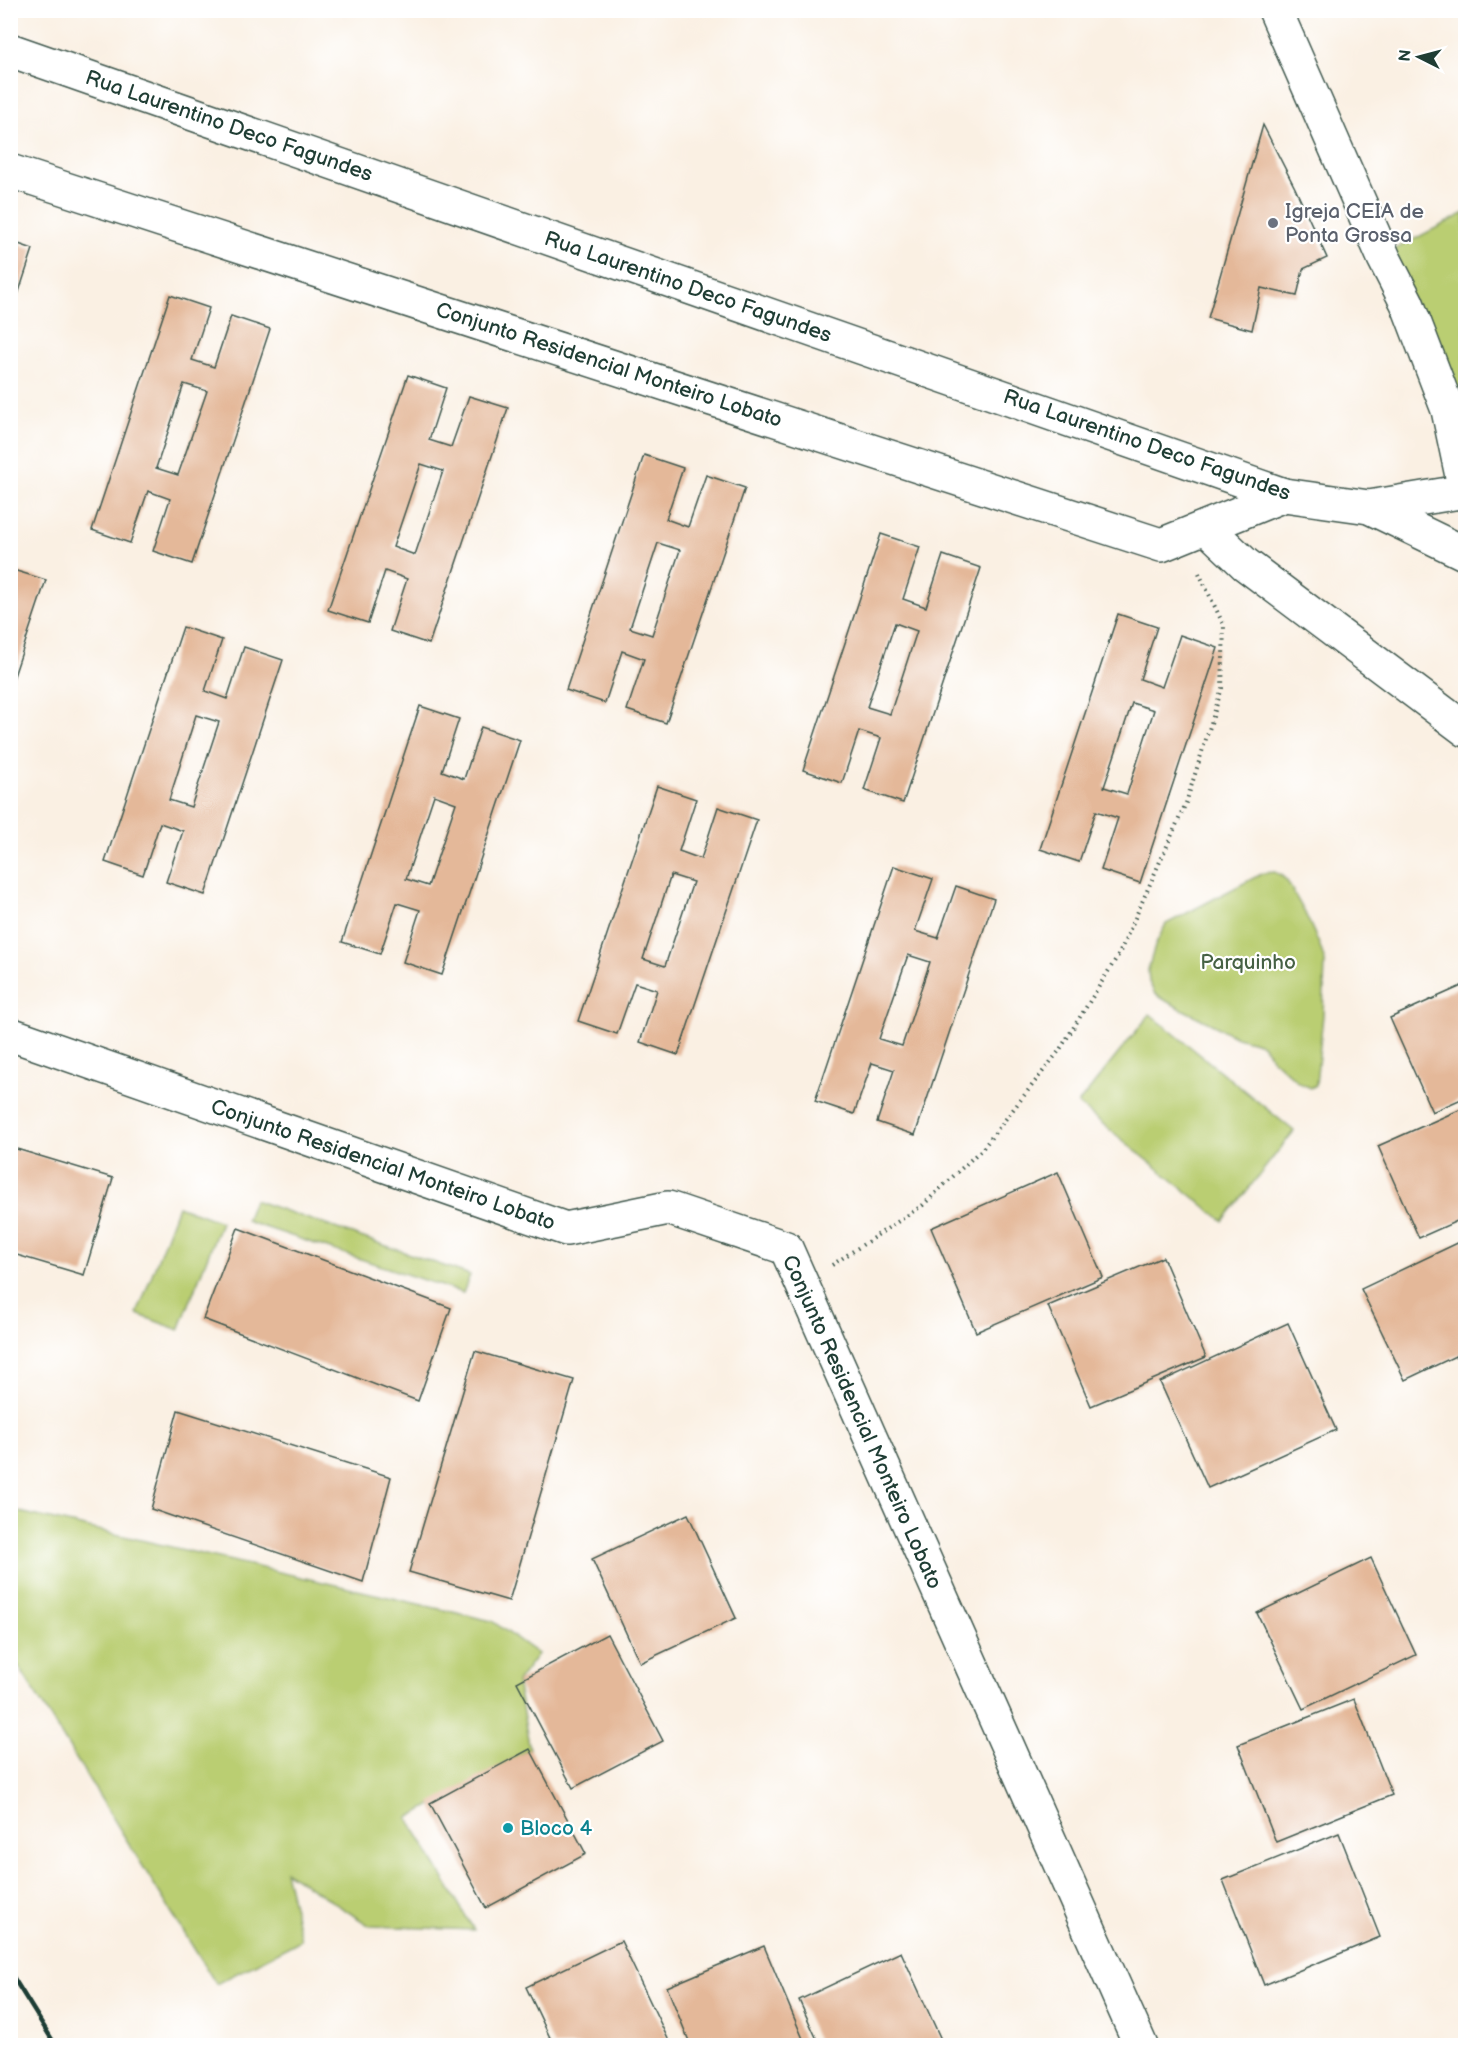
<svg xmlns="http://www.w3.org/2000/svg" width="1476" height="2056" font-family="'Balsamiq Sans',sans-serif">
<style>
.green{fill:#bace72;stroke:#6c8653;stroke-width:1.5}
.building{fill:#e4b899;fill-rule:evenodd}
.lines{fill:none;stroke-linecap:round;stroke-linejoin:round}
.minor-casing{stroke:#40584e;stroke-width:36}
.path{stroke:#40584e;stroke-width:4;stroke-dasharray:1.5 4.5;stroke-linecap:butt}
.minor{stroke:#fff;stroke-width:33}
.rail{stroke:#1f3d34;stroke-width:4.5}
.worship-dot{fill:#6b7280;stroke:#fff;stroke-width:2}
.culture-dot{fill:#0f9aa8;stroke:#fff;stroke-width:2}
.labels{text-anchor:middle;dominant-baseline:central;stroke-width:4.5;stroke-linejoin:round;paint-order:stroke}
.street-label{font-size:21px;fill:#1f3d34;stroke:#fff}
.worship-label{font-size:21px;fill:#5b616d;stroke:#fff;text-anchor:start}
.park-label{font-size:21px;fill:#466144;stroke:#fff}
.culture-label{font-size:21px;fill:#0d838f;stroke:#fff;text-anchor:start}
</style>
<rect width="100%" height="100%" fill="#fff"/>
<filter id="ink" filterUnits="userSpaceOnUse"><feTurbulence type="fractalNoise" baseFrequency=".0167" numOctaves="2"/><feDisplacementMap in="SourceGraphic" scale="12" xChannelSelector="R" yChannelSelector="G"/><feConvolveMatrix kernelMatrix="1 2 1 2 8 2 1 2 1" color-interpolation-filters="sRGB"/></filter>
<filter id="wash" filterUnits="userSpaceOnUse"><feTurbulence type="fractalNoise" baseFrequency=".008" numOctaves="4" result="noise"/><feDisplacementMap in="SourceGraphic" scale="24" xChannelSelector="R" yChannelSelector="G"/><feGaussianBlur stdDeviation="1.35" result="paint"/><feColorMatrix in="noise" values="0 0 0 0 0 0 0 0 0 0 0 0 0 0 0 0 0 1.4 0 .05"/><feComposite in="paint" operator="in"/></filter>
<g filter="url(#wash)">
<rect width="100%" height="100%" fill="#faf0e3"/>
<g class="green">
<polygon points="1465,213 1465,409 1389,252"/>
<polygon points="1274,872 1281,875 1287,881 1305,913 1320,946 1325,962 1323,1015 1316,1085 1311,1088 1299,1083 1273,1059 1262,1044 1237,1037 1168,1002 1155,994 1149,982 1148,970 1152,956 1156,943 1166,924 1263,873"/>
<polygon points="1150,1014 1294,1131 1223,1221 1078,1104"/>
<polygon points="254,1200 470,1275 463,1293 246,1221"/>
<polygon points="178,1206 221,1222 179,1330 137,1314"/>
<polygon points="11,1510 492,1621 538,1654 517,1682 530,1749 408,1818 474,1930 370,1926 285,1871 301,1940 216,1984 11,1654"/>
</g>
<g id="blocks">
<g class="building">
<polygon points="1263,125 1295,188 1327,258 1303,269 1297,296 1261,288 1252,330 1208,318"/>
<polygon points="10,241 33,249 11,316 10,316"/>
<path d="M170 295 209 308 192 360 214 367 231 316 270 329 192 564 153 551 170 499 148 491 130 543 92 530ZM184 384 207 391 178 475 156 468Z"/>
<path d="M408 375 446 388 429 440 451 447 469 396 508 408 429 644 390 631 407 579 385 571 368 623 328 610ZM421 464 443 471 415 555 393 547Z"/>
<path d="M644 455 683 468 666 519 688 527 706 475 745 488 666 723 627 710 644 659 622 651 605 703 566 690ZM658 543 680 550 652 635 630 628Z"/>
<path d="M881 534 920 547 903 599 926 607 943 555 981 568 903 803 864 790 881 738 859 731 842 783 803 770ZM895 623 917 631 890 714 867 707Z"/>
<polygon points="10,569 46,580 11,685 10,685"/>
<path d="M1118 614 1157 627 1140 679 1162 687 1180 635 1218 648 1140 883 1101 870 1118 818 1096 811 1079 862 1040 849ZM1132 703 1154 710 1127 794 1104 787Z"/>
<path d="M183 627 222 640 205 691 227 699 244 647 283 660 205 895 166 882 183 831 160 823 143 875 105 862ZM196 715 219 722 191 807 169 800Z"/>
<path d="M420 706 459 719 442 771 464 779 481 727 520 740 442 975 403 962 420 910 397 903 380 954 342 942ZM434 795 456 803 428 886 406 879Z"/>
<path d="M657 786 696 799 679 851 701 859 718 807 757 820 678 1055 640 1042 657 990 635 983 617 1034 578 1021ZM671 875 693 882 665 966 643 959Z"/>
<path d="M894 866 933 879 915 931 938 938 956 886 994 899 915 1135 877 1122 894 1070 872 1063 854 1114 815 1101ZM908 955 930 962 902 1046 879 1039Z"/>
<polygon points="1466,984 1466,1097 1432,1112 1390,1018"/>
<polygon points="1466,1107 1466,1217 1419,1238 1378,1146"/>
<polygon points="10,1147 113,1178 84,1275 10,1253"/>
<polygon points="1058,1172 1103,1277 976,1332 931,1228"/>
<polygon points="238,1228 451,1308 418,1401 203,1319"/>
<polygon points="1466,1239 1466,1351 1405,1380 1361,1289"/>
<polygon points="1163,1257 1206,1357 1091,1406 1048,1306"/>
<polygon points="1288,1323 1336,1430 1208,1488 1160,1382"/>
<polygon points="475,1351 574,1380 509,1601 409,1572"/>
<polygon points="178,1410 391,1477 363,1582 151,1509"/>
<polygon points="688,1514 736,1618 640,1663 592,1559"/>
<polygon points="1371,1558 1416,1655 1303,1709 1257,1613"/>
<polygon points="607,1634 663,1741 573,1788 517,1682"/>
<polygon points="1354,1699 1392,1795 1276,1842 1238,1745"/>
<polygon points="530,1749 586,1854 486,1908 430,1803"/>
<polygon points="1339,1833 1380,1937 1264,1985 1223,1880"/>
<polygon points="621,1941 669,2041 660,2046 554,2046 526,1987"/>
<polygon points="764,1946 806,2046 691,2046 667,1987"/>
<polygon points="901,1952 944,2046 820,2046 799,2000"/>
</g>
</g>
</g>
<g filter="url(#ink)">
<use href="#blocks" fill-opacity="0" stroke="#40584e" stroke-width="1.5"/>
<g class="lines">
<g class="minor-casing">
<g id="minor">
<polyline points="1275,10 1384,258 1407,303 1448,410 1466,495"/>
<polyline points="10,50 1284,495 1369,507 1466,554"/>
<polyline points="10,171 1161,545 1284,495"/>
<polyline points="1369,507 1466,491"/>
<polyline points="1206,527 1245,564 1466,730"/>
<polyline points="10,1034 566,1229 668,1208 786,1248 1141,2046"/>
</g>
</g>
<polyline class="path" points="832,1265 923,1205 983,1148 1059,1051 1119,954 1186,803 1222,688 1224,626 1199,573"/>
<use href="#minor" class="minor"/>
<polyline class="rail" points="10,1972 56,2046"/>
</g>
</g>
<circle class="worship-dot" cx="1273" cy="223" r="6"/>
<circle class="culture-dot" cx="508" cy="1828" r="6"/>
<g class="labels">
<g class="street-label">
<text transform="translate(229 126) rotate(19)">Rua Laurentino Deco Fagundes</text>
<text transform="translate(688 287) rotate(19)">Rua Laurentino Deco Fagundes</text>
<text transform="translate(609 365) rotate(18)">Conjunto Residencial Monteiro Lobato</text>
<text transform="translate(1147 445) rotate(19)">Rua Laurentino Deco Fagundes</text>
<text transform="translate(383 1165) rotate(19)">Conjunto Residencial Monteiro Lobato</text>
<text transform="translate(862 1422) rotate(66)">Conjunto Residencial Monteiro Lobato</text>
</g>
<g class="worship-label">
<text x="1285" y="211">Igreja CEIA de<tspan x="1285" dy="24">Ponta Grossa</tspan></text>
</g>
<g class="park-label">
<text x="1248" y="962">Parquinho</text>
</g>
<g class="culture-label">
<text x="520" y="1828">Bloco 4</text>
</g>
</g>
<rect width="1476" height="2056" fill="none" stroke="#fff" stroke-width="36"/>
<g transform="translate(1419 57) rotate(276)" stroke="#ffffff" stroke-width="4.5" paint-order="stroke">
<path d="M0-4.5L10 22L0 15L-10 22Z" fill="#1f3d34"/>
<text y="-9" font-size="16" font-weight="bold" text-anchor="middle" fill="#1f3d34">N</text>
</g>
</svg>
